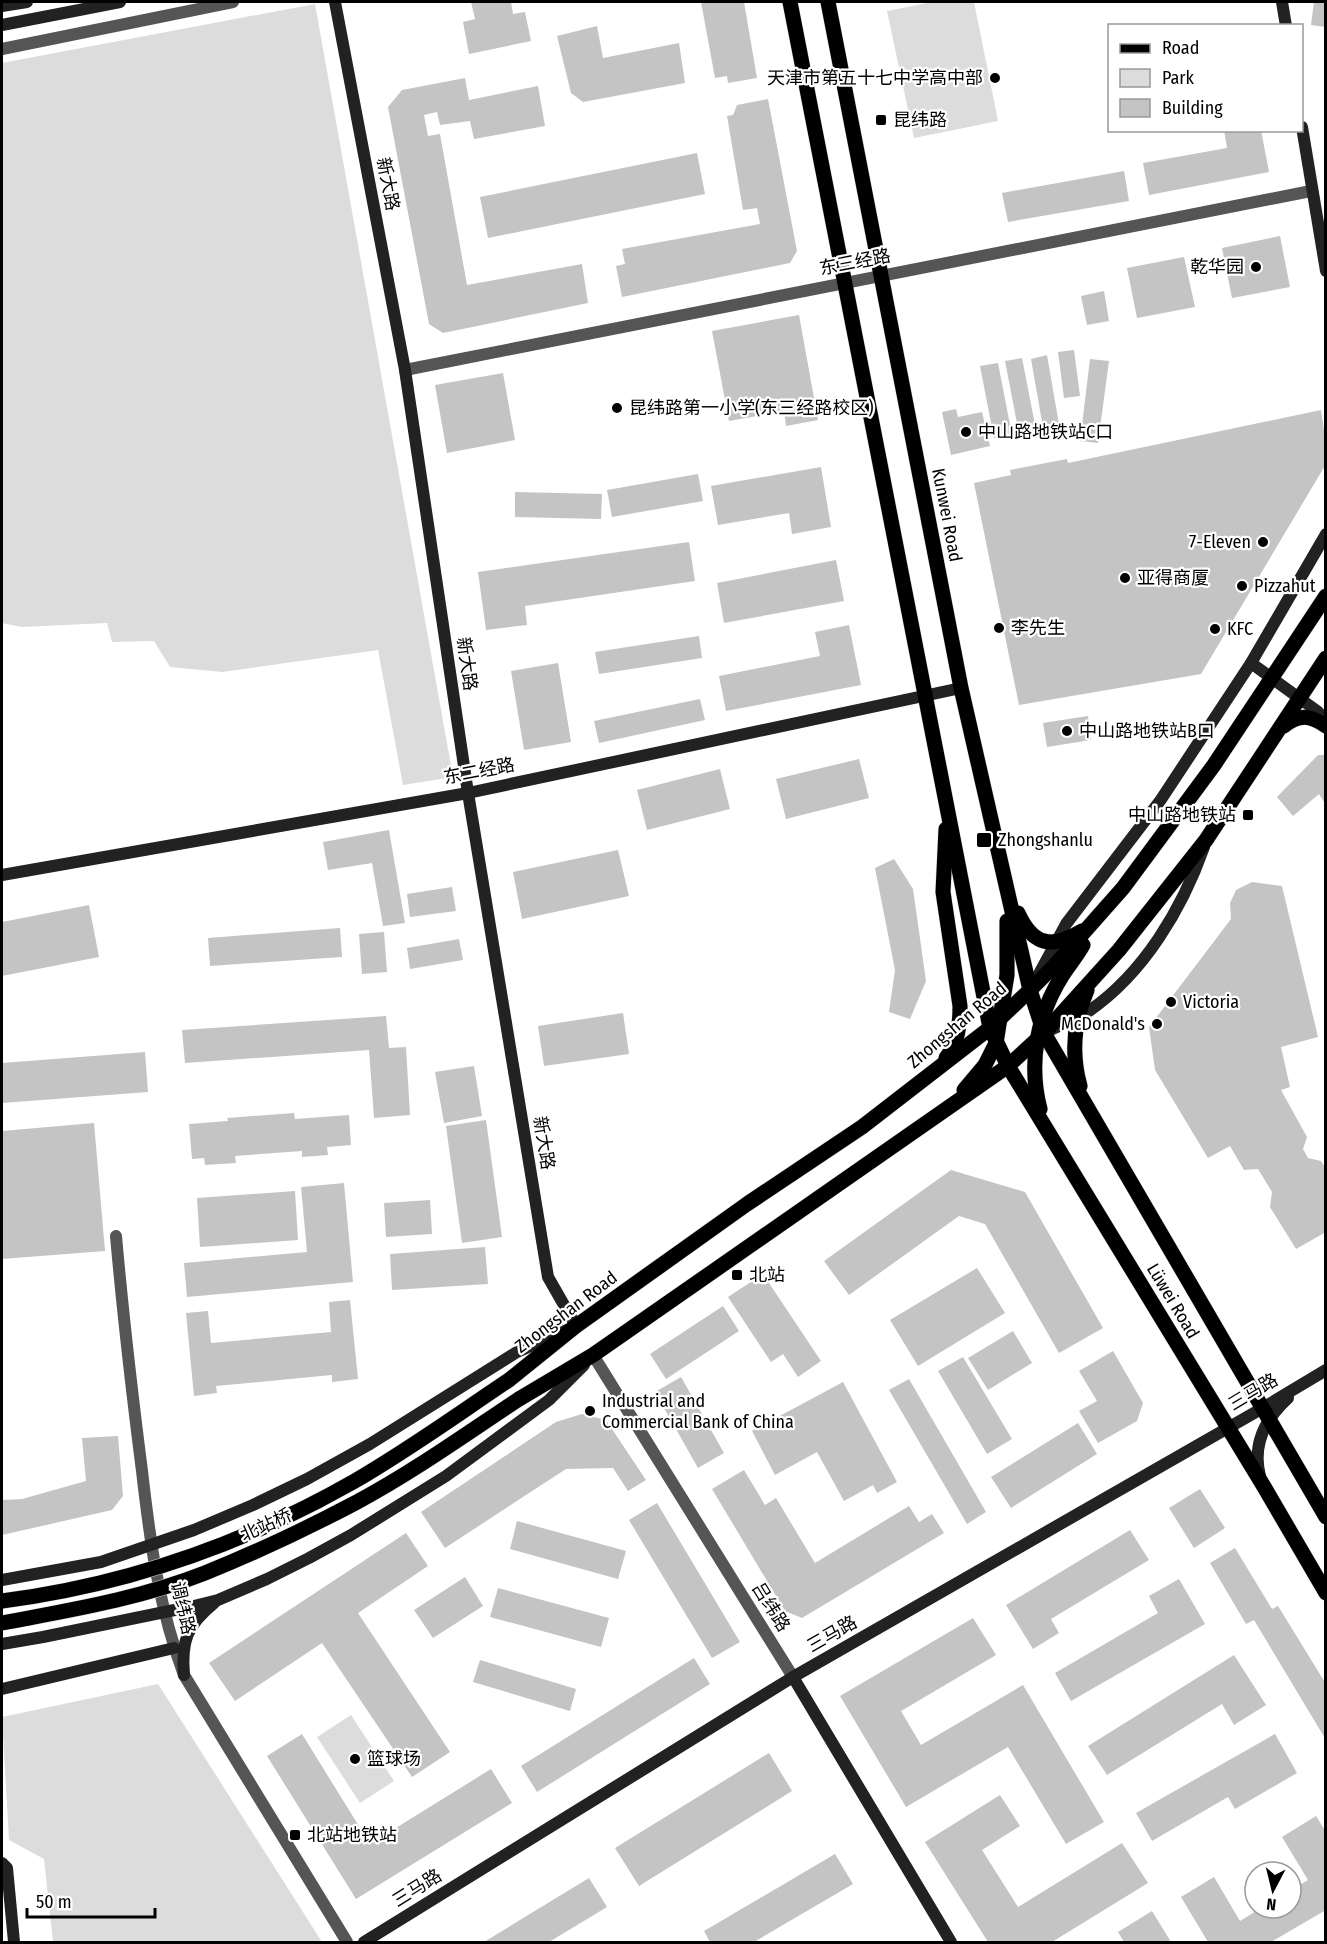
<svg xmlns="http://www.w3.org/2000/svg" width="1327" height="1944" font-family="'Fira Sans Condensed','Noto Sans SC',sans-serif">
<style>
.green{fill:#dcdcdc}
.building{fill:#c4c4c4}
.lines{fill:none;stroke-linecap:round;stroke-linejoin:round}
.primary-casing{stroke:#dbdbdb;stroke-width:16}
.street{stroke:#555;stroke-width:12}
.secondary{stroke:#222;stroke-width:12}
.primary{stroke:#000;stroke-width:15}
.primary-bridge-casing{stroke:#dbdbdb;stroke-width:16;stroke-linecap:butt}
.primary-bridge{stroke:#000;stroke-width:15}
.poi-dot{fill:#000;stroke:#fff;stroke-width:2}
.labels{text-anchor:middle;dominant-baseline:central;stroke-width:4.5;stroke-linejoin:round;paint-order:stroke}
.poi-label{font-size:18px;fill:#000;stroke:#fff;text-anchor:start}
.street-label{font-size:18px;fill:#000;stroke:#fff}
</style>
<rect width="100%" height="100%" fill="#fff"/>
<g class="green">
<polygon points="932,2 974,2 998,121 914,138 887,11"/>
<polygon points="315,4 453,777 403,785 378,650 223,672 170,667 154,641 112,642 107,623 22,627 2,623 2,63"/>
<polygon points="158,1684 322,1942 53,1942 44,1859 9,1840 2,1717"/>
<polygon points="351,1715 394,1781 360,1803 317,1737"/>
</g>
<g class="building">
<polygon points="471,2 511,2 513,14 525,12 531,41 469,54 463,22 475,19"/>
<polygon points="701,2 744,2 757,78 728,83 727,76 715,78"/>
<polygon points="1314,2 1326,2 1326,27 1311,25"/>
<polygon points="597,26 603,58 679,43 685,83 583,102 571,93 557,36"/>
<polygon points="465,78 469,100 538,86 545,126 474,139 470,121 440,125 437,112 424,115 428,136 440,134 467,285 582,264 588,303 443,333 429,324 388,107 402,90"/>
<polygon points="768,99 797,251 790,263 622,297 616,266 625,264 622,249 760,224 757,208 743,210 727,116 733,115 737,105"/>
<polygon points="1224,130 1261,130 1269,172 1149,195 1143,163 1227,148"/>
<polygon points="697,153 705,194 488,238 480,197"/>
<polygon points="1124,171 1129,201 1008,222 1002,193"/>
<polygon points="1280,236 1290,287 1232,298 1222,248"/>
<polygon points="1184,257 1195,307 1137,318 1127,268"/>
<polygon points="1104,291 1109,321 1087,325 1081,296"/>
<polygon points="799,315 818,420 786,426 784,411 729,421 712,331"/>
<polygon points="1074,350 1080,396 1064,398 1058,352"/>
<polygon points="1047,355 1061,436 1045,439 1031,359"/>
<polygon points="1022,358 1037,435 1020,439 1005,361"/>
<polygon points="1090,359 1109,361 1098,443 1080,441"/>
<polygon points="998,363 1012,435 994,438 980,366"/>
<polygon points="503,373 515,440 447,453 435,385"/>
<polygon points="956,409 958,417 982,412 990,446 951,455 942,412"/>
<polygon points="1321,410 1326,444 1326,464 1201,674 1019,705 974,483 1011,475 1010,470 1067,459 1068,463"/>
<polygon points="821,467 831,527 792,534 789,513 718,525 711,486"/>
<polygon points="698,474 703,501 612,517 607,490"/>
<polygon points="515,492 602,494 601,519 515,517"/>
<polygon points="689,542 695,581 525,606 527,625 486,630 478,572"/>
<polygon points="836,560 844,601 724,623 717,583"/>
<polygon points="849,625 861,685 726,711 719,676 820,656 815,632"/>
<polygon points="699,636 702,658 599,674 595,652"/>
<polygon points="558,663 571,742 524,750 511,671"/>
<polygon points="700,699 705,720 599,743 594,721"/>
<polygon points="1088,716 1091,740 1047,747 1043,723"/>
<polygon points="1318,755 1326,755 1326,805 1319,794 1293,816 1277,797"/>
<polygon points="859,759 869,798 786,819 776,779"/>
<polygon points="720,769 730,809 647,830 637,790"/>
<polygon points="389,830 405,923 383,926 372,863 328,870 323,842"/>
<polygon points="618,850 629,896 522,919 513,872"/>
<polygon points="894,859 913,889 926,981 910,1019 889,1012 895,970 875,868"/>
<polygon points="1252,882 1282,886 1318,1037 1281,1047 1290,1087 1281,1090 1307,1137 1303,1149 1308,1158 1321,1161 1326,1169 1326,1232 1296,1249 1270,1207 1272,1192 1258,1169 1244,1170 1230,1146 1208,1158 1155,1070 1149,1027 1231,919 1230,903 1236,890"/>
<polygon points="452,887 456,911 410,917 407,894"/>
<polygon points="89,905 99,957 2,976 2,922"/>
<polygon points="340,928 342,957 210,966 208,938"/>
<polygon points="384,932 387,972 362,974 359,934"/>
<polygon points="459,939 463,960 410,969 407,948"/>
<polygon points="623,1013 629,1054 544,1066 538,1026"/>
<polygon points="386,1016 389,1048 406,1047 410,1115 374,1118 369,1050 185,1063 182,1030"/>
<polygon points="145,1052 148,1092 2,1103 2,1063"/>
<polygon points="474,1066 482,1116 444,1123 435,1072"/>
<polygon points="294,1113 295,1119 349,1115 351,1145 327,1147 328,1155 302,1157 302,1151 235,1156 236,1163 205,1165 204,1158 192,1159 189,1124 228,1121 227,1118"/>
<polygon points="486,1120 502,1237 462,1243 446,1126"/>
<polygon points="94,1123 105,1251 2,1259 2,1131"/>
<polygon points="951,1170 1025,1192 1103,1328 1059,1353 985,1224 959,1216 849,1295 824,1261"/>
<polygon points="344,1183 353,1282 187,1297 184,1263 307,1252 301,1187"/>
<polygon points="295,1191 298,1240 200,1247 197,1198"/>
<polygon points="430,1200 432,1234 386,1237 384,1203"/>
<polygon points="485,1247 488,1284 392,1290 390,1254"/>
<polygon points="977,1268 1005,1313 918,1366 890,1320"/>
<polygon points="763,1274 821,1361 798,1377 783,1354 771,1362 728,1297"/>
<polygon points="350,1300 358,1379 332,1382 332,1375 216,1386 217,1393 194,1396 186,1313 208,1311 211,1343 331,1332 329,1302"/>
<polygon points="723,1306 739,1331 666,1379 650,1354"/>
<polygon points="1013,1331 1032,1363 988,1390 968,1358"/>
<polygon points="1113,1351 1143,1403 1137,1421 1098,1443 1079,1411 1097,1401 1079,1371"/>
<polygon points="963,1357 1012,1439 987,1454 938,1371"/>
<polygon points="681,1377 724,1453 698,1468 655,1392"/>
<polygon points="909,1379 986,1512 967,1524 889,1390"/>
<polygon points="843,1382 897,1482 877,1493 873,1485 844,1501 817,1452 775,1475 752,1431"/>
<polygon points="582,1414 606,1420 646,1480 628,1491 613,1468 566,1469 445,1548 421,1512 556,1422"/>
<polygon points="1078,1423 1097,1454 1011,1508 991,1477"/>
<polygon points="118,1436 123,1496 112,1510 2,1535 2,1500 22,1499 86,1481 82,1438"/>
<polygon points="744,1470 765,1505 776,1498 815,1563 909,1506 919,1522 932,1514 944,1533 802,1618 785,1611 712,1489"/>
<polygon points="1200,1489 1225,1528 1194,1548 1169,1508"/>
<polygon points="657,1503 740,1642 712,1658 629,1520"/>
<polygon points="517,1521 626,1551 618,1579 510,1549"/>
<polygon points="1130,1530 1149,1560 1051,1619 1059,1633 1033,1649 1006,1605"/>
<polygon points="406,1533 428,1566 358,1613 450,1752 412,1777 322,1643 235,1701 209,1663"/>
<polygon points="1235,1548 1272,1609 1278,1606 1326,1684 1326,1740 1254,1620 1246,1624 1210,1563"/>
<polygon points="465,1577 483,1606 433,1638 414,1610"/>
<polygon points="1179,1579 1205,1624 1071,1701 1055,1673 1158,1613 1149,1596"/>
<polygon points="498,1588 609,1618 601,1647 490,1617"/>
<polygon points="973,1618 996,1655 901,1711 921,1745 1023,1685 1104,1822 1066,1844 1008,1747 906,1807 840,1696"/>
<polygon points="1234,1655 1266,1705 1234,1725 1222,1704 1107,1775 1088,1746"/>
<polygon points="694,1658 710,1684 537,1792 521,1766"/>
<polygon points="480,1660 576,1689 570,1711 473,1682"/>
<polygon points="302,1734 370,1844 491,1769 512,1803 356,1899 267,1756"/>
<polygon points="1275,1734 1297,1773 1235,1809 1228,1797 1152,1841 1136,1813"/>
<polygon points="769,1753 792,1791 639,1886 615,1848"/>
<polygon points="1000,1795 1020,1826 982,1850 1018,1907 1122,1843 1148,1883 1052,1942 988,1942 925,1842"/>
<polygon points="1316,1816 1326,1832 1326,1910 1271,1942 1208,1942 1181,1897 1214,1877 1240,1921 1261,1908 1291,1908 1291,1890 1308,1880 1282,1837"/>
<polygon points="835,1854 853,1884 754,1942 710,1942 704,1931"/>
<polygon points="589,1878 607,1907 549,1942 484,1942"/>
<polygon points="1152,1911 1171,1942 1124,1942 1118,1932"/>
</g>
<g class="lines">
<g class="primary-casing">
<g id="primary">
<polyline points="790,2 990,1028 1008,1066 1263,1485 1326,1593"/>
<polyline points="828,2 961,688 1030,990 1044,1033 1326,1517"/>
<path d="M1284 726C1299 714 1310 715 1326 726"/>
<path d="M1018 913C1033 946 1052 949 1082 931"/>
<path d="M946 1058C958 1043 960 1025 960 1006L943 892 946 829"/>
<path d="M1080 1086C1071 1054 1074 1021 1087 990"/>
<polyline points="964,1090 985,1065 996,1043 1007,975 1007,921"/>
<path d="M1040 1109C1028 1063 1037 1016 1062 976 1069 965 1077 956 1083 945"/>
<polyline points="509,1380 576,1326 747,1204 862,1127 990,1028 1030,990 1054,966 1123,888 1214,765 1326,596"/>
<polyline points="519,1399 593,1355 1008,1066 1044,1033 1119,950 1206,840 1326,658"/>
</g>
</g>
<g class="street">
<polyline points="2,49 233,2"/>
<polyline points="405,370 1311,191"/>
<path d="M116 1236C123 1315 132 1393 142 1471 150 1541 159 1609 184 1675L347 1942"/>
<polyline points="593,1355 793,1677"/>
</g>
<g class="secondary">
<polyline points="1282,2 1286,26"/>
<polyline points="2,6 27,2"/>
<polyline points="2,25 120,2"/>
<polyline points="1302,127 1326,271"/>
<polyline points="1251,663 1317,711 1326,720"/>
<polyline points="2,875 468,793 961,688"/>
<polyline points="1034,983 1066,924 1160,801 1251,663 1326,534"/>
<path d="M1048 1031C1061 1025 1076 1019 1089 1011 1144 973 1182 909 1204 847"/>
<path d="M1260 1476C1252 1445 1265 1419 1288 1398"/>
<polyline points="2,1580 101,1562 194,1530 253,1505 307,1479 370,1444 517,1352 576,1326 548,1277 468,793 405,370 335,2"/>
<polyline points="2,1644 43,1637 194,1606 218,1600 267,1579 309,1558 351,1535 446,1476 549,1400 584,1365"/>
<path d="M184 1675C181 1641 187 1625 214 1603"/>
<polyline points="793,1677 951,1942"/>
<polyline points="2,1689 174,1648"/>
<polyline points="2,1863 7,1868 14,1942"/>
<polyline points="364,1942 793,1677 1261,1409 1326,1370"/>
</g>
<use href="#primary" class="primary"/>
<g class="primary-bridge-casing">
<g id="primary-bridge">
<path d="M2 1601C126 1585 244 1544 353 1482 407 1451 458 1414 509 1380"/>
<path d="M2 1623C70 1610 139 1599 205 1573 257 1552 308 1528 357 1502 413 1472 466 1434 519 1399"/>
</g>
</g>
<use href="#primary-bridge" class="primary-bridge"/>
</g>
<g class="poi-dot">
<circle cx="995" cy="78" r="6"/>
<rect x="875" y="114" width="12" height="12" rx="3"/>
<circle cx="1256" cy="267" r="6"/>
<circle cx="617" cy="408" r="6"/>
<circle cx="966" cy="432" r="6"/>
<circle cx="1263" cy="542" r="6"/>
<circle cx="1125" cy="578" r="6"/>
<circle cx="1242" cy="586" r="6"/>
<circle cx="999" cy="628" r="6"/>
<circle cx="1215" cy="629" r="6"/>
<circle cx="1067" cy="731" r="6"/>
<rect x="1242" y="809" width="12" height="12" rx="3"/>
<rect x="976" y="832" width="16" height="16" rx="3"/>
<circle cx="1171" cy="1002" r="6"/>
<circle cx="1157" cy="1024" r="6"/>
<rect x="731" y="1269" width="12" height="12" rx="3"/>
<circle cx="590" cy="1411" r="6"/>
<circle cx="355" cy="1759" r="6"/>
<rect x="289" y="1829" width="12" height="12" rx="3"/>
</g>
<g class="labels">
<g class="poi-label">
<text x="983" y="78" text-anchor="end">天津市第五十七中学高中部</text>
<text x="893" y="120">昆纬路</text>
<text x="1244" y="267" text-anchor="end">乾华园</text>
<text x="629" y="408">昆纬路第一小学(东三经路校区)</text>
<text x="978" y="432">中山路地铁站C口</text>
<text x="1251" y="542" text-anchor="end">7-Eleven</text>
<text x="1137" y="578">亚得商厦</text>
<text x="1254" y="586">Pizzahut</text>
<text x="1011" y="628">李先生</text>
<text x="1227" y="629">KFC</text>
<text x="1079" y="731">中山路地铁站B口</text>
<text x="1236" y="815" text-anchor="end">中山路地铁站</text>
<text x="998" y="840">Zhongshanlu</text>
<text x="1183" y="1002">Victoria</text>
<text x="1145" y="1024" text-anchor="end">McDonald's</text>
<text x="749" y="1275">北站</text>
<text x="602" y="1401">Industrial and<tspan x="602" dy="21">Commercial Bank of China</tspan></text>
<text x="367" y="1759">篮球场</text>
<text x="307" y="1835">北站地铁站</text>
</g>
<g class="street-label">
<text transform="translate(388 184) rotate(79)">新大路</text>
<text transform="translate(855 262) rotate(-11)">东三经路</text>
<text transform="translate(947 515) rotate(79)">Kunwei Road</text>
<text transform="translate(467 664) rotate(82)">新大路</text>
<text transform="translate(479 771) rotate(-11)">东二经路</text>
<text transform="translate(957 1025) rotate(-40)">Zhongshan Road</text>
<text transform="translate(544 1143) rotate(81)">新大路</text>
<text transform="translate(1173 1301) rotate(59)">Lüwei Road</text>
<text transform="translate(566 1312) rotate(-37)">Zhongshan Road</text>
<text transform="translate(1253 1392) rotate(-31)">三马路</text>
<text transform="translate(266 1525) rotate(-24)">北站桥</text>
<text transform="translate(771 1607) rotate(58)">吕纬路</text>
<text transform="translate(183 1608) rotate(77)">调纬路</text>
<text transform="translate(832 1634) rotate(-30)">三马路</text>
<text transform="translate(417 1888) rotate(-32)">三马路</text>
</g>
</g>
<rect width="1327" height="1944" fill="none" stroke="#000000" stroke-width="6"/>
<rect x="1108" y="24" width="195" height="108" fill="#ffffff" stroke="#999999" stroke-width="1.5"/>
<rect x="1120" y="44" width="30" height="9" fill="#000000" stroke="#999999" stroke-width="1.5"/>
<text x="1162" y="54" font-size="18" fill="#000000">Road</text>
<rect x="1120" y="69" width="30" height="18" fill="#dcdcdc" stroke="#999999" stroke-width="1.5"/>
<text x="1162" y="84" font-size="18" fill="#000000">Park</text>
<rect x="1120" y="99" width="30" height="18" fill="#c4c4c4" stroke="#999999" stroke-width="1.5"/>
<text x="1162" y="114" font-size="18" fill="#000000">Building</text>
<g transform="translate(1273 1890) rotate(187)"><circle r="28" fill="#ffffff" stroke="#999999" stroke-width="1.5"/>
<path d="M0-4.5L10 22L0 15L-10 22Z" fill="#000000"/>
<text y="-9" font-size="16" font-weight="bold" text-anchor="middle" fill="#000000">N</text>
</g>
<path d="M27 1908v9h128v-9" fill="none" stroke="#000000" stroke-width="3"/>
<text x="36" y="1908" font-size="18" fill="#000000" stroke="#ffffff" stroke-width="4.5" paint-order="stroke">50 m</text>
</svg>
